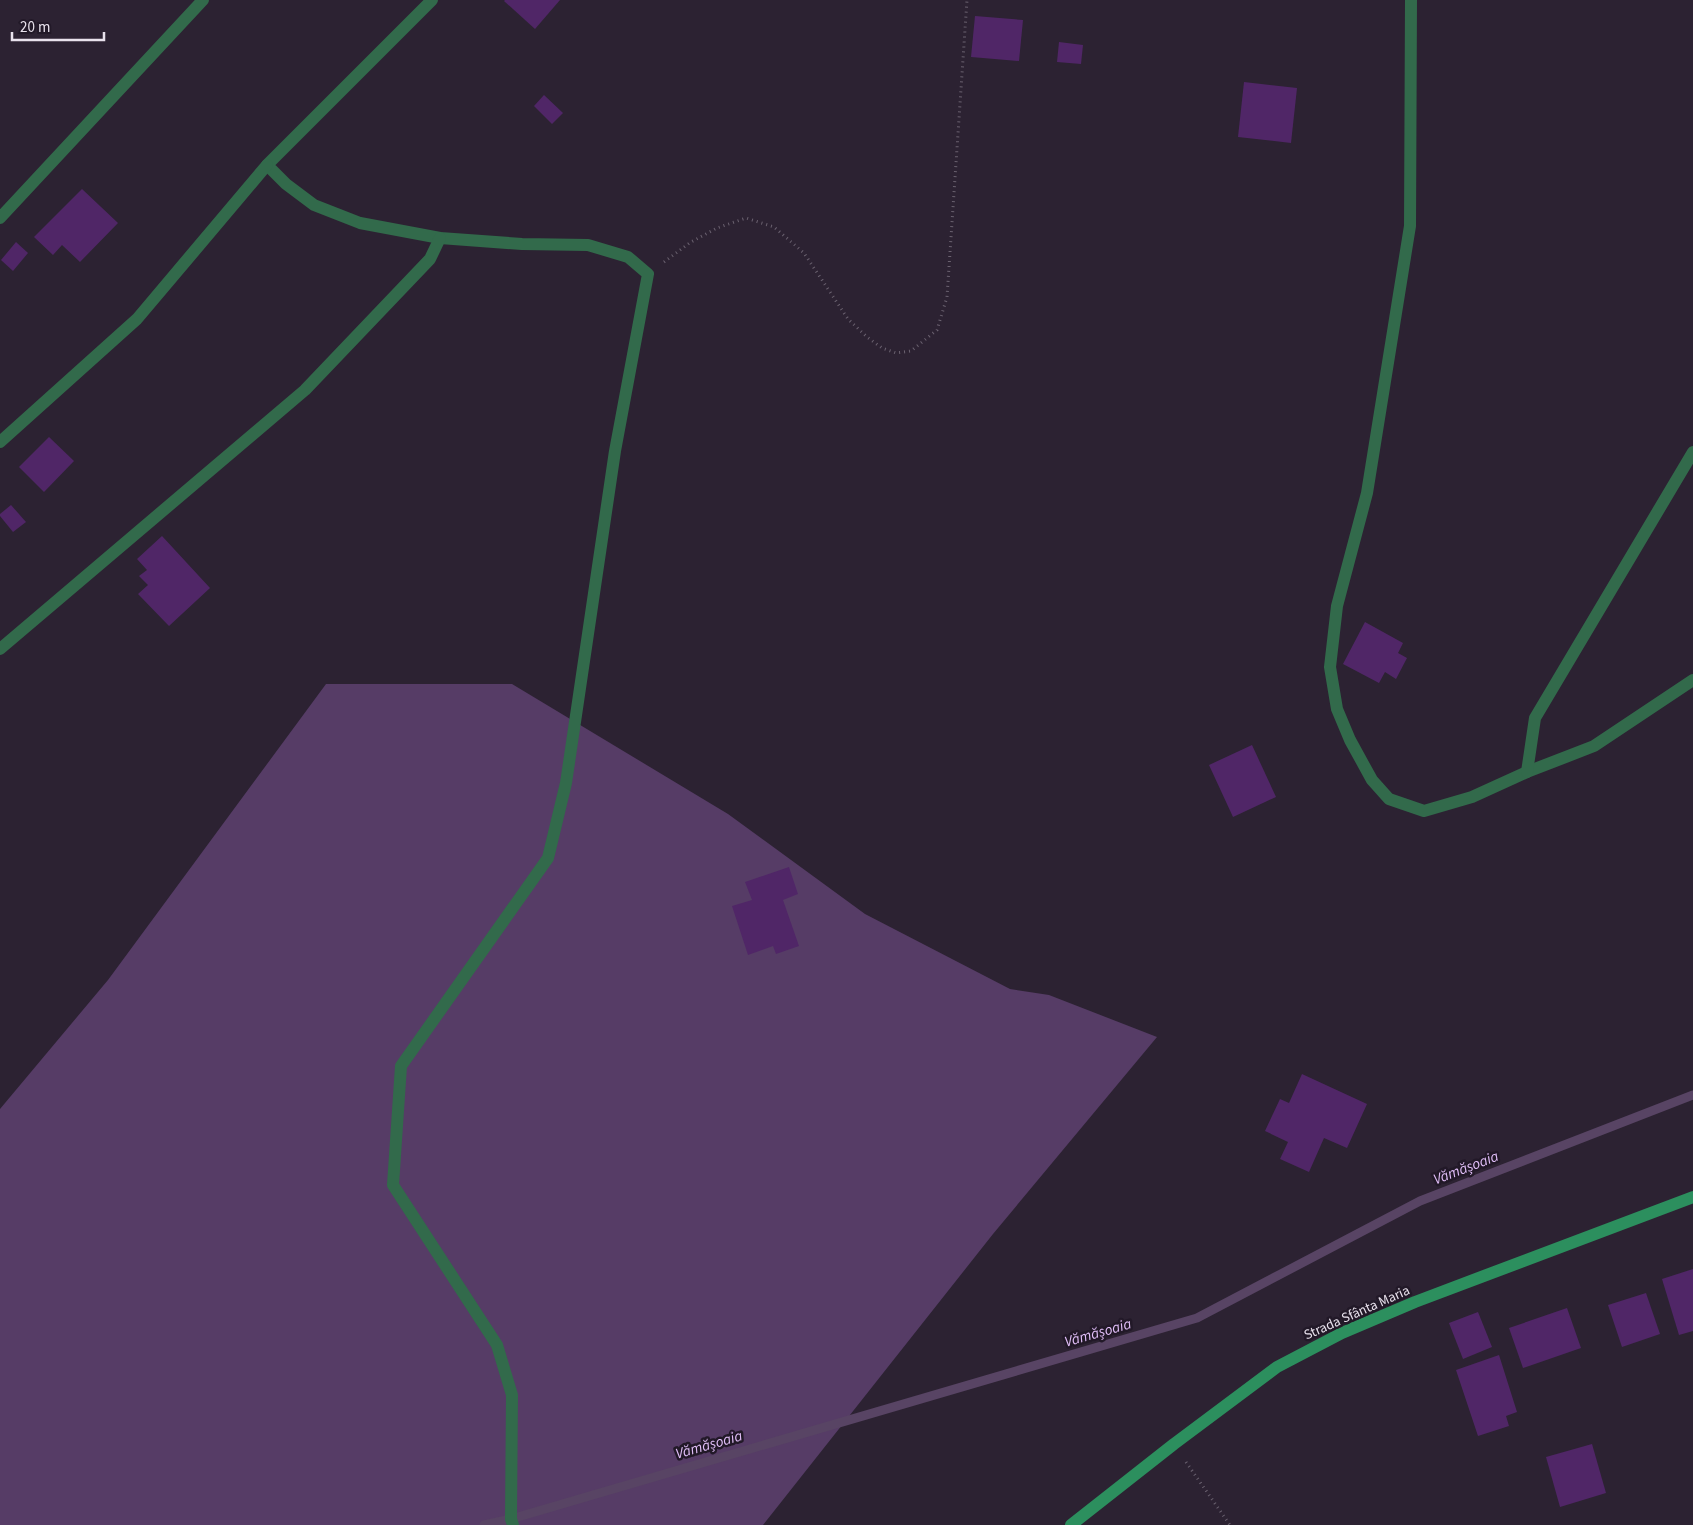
<svg xmlns="http://www.w3.org/2000/svg" width="1693" height="1525" font-family="'Source Sans 3',sans-serif">
<style>
.green{fill:#563c66}
.lines{fill:none;stroke-linecap:round;stroke-linejoin:round}
.stream{stroke:#584464;stroke-width:9}
.building{fill:#502667}
.path{stroke:#6b6270;stroke-width:3;stroke-dasharray:1 4;stroke-linecap:butt}
.street{stroke:#326a4b;stroke-width:12}
.secondary{stroke:#2c8f5e;stroke-width:12}
.labels{text-anchor:middle;dominant-baseline:central;stroke-width:5;stroke-linejoin:round;paint-order:stroke}
.street-label{font-size:14px;fill:#e9e2ed;stroke:#221928}
.water-label{font-size:15px;font-style:italic;fill:#e2bff9;stroke:#221928}
</style>
<rect width="100%" height="100%" fill="#2c2232"/>
<polygon class="green" points="326,684 512,684 728,814 865,914 1010,989 1049,995 1157,1037 993,1234 763,1525 0,1525 0,1109 108,980"/>
<g class="lines">
<polyline class="stream" points="484,1525 511,1519 1197,1318 1420,1201 1693,1095"/>
</g>
<g class="building">
<polygon points="505,0 560,0 535,29 504,1"/>
<polygon points="975,16 1023,20 1019,61 971,57"/>
<polygon points="1059,42 1083,45 1081,64 1057,62"/>
<polygon points="1244,82 1297,88 1291,143 1238,137"/>
<polygon points="544,95 563,113 552,124 534,106"/>
<polygon points="82,189 118,223 80,262 62,245 53,255 34,237"/>
<polygon points="16,242 28,253 13,271 1,260"/>
<polygon points="49,437 74,461 44,492 19,467"/>
<polygon points="11,505 26,522 13,532 0,516 0,514"/>
<polygon points="162,536 210,588 169,626 138,594 148,585 139,576 147,570 137,559"/>
<polygon points="1365,622 1403,643 1398,653 1407,658 1396,679 1385,672 1379,683 1343,664"/>
<polygon points="1252,745 1276,797 1233,817 1209,765"/>
<polygon points="789,867 798,894 783,900 799,946 776,954 773,946 748,955 732,906 752,900 745,882"/>
<polygon points="1302,1074 1367,1104 1347,1148 1324,1138 1309,1172 1280,1159 1288,1142 1265,1131 1280,1099 1289,1103"/>
<polygon points="1693,1269 1693,1331 1679,1335 1662,1279"/>
<polygon points="1646,1293 1660,1334 1622,1347 1608,1305"/>
<polygon points="1567,1308 1581,1348 1523,1368 1509,1328"/>
<polygon points="1478,1312 1492,1347 1463,1359 1449,1323"/>
<polygon points="1499,1355 1517,1412 1506,1416 1509,1426 1478,1436 1456,1370"/>
<polygon points="1592,1444 1606,1493 1560,1507 1546,1457"/>
</g>
<g class="lines">
<g class="path">
<polyline points="664,262 691,242 717,228 746,218 774,227 804,253 848,319 867,337 882,348 896,353 911,351 937,330 947,297 967,0"/>
<polyline points="1186,1462 1230,1525"/>
</g>
<g class="street">
<polyline points="432,0 267,165 286,184 314,205 360,223 440,238 522,244 588,245 628,257 648,274 615,451 566,783 548,858 401,1066 393,1185 497,1345 512,1395 511,1519 513,1525"/>
<polyline points="1411,0 1410,226 1367,493 1337,606 1330,667 1337,709 1350,740 1372,780 1389,799 1424,811 1472,797 1527,772 1594,746 1693,680"/>
<polyline points="0,218 203,0"/>
<polyline points="0,442 137,319 267,165"/>
<polyline points="0,649 305,390 430,259 440,238"/>
<polyline points="1527,772 1535,718 1693,452"/>
</g>
<polyline class="secondary" points="1071,1525 1174,1444 1277,1367 1342,1333 1415,1302 1693,1197"/>
</g>
<g class="labels">
<g class="street-label">
<text transform="translate(1357 1313) rotate(-24)">Strada Sfânta Maria</text>
</g>
<g class="water-label">
<text transform="translate(1466 1168) rotate(-21)">Vămășoaia</text>
<text transform="translate(1098 1333) rotate(-16)">Vămășoaia</text>
<text transform="translate(709 1445) rotate(-16)">Vămășoaia</text>
</g>
</g>
<path d="M12 32v8h92v-8" fill="none" stroke="#e9e2ed" stroke-width="2.5"/>
<text x="20" y="32" font-size="15" fill="#e9e2ed" stroke="#221928" stroke-width="4" paint-order="stroke">20 m</text>
</svg>
